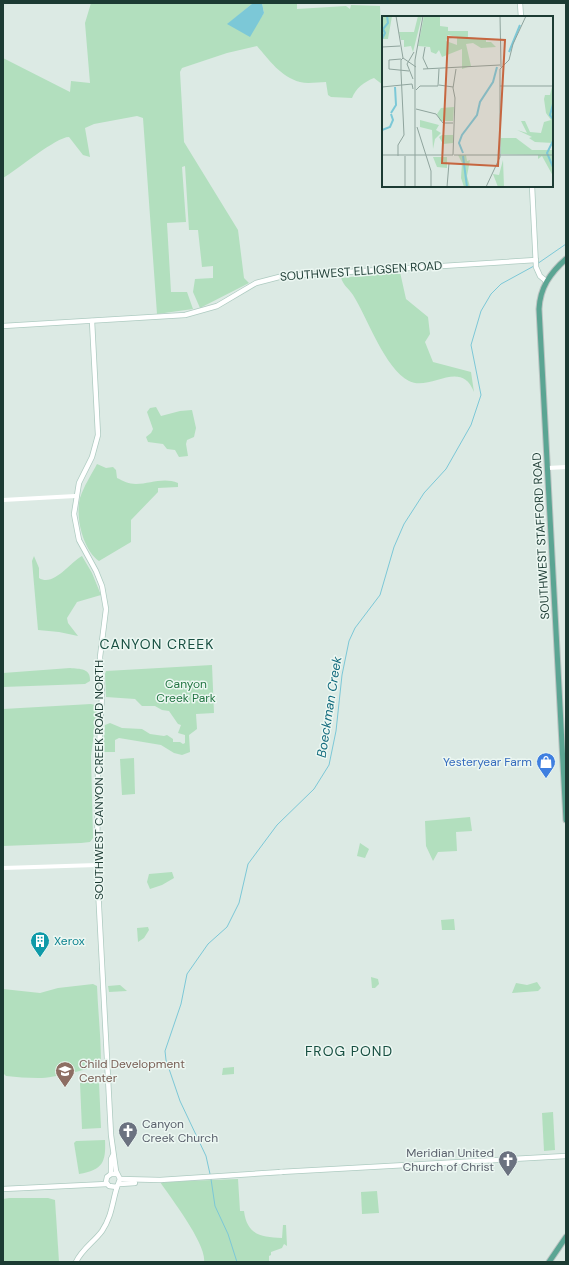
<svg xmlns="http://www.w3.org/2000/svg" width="569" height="1265" font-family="'DM Sans',sans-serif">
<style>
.green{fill:#b2dfbe}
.water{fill:#7cc8d7}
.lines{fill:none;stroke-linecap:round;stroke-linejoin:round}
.stream{stroke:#7cc8d7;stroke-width:1}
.secondary-casing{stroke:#aecbc1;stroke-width:6}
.primary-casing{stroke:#bbc4c2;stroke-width:7}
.tertiary{stroke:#fff;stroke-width:4}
.secondary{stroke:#fff;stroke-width:4.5}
.primary{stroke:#5ba593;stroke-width:5}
.labels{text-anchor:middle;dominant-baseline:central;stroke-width:3;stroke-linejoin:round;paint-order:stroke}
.street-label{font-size:12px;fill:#1c3b33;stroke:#ecf7f2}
.park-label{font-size:12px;fill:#237643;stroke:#ecf7f2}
.shop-label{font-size:12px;fill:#366cbe;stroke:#ecf7f2;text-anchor:end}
.culture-label{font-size:12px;fill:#0d838f;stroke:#ecf7f2;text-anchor:start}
.education-label{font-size:12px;fill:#785e54;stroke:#ecf7f2;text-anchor:start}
.worship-label{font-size:12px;fill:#5b616d;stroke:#ecf7f2;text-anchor:start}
.water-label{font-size:13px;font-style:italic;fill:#116a7c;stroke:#ecf7f2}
.quarter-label{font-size:14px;letter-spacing:1px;fill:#174f41;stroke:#ecf7f2}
.inset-river{fill:none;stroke:#7cc8d7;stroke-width:2}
.inset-road{fill:none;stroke:#8fa49d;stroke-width:1}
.view{fill:#c66640;fill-opacity:0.15;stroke:#c66640;stroke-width:2}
.inset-edge{fill:none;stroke:#1c3b33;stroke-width:2}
</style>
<rect width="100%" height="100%" fill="#dceae4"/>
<g class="green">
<path d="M91 3H253L228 24 257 23 264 13 262 3H297V9L346 6 350 9 351 5 380 6 381 34 383 35V85L374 78C364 82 356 88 352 98L331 97 328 95 326 82C318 82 308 84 300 82 281 77 269 60 257 46L227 53 182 68 180 72 184 142 238 230 244 278 249 283 200 308 193 292 195 279 213 278V266L202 267 198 230H189L185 166 182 167 186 222 167 223 171 292H187L193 309 157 314 143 118 137 116 94 124 85 128 90 157 83 155 69 137C56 137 17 170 3 178V58L70 92 71 81 90 83 85 23Z"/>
<path d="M400 272 406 299 428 317 430 334 425 342 433 362 471 372 474 392C461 358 430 392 409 381 385 369 367 317 353 295 348 287 345 288 341 278Z"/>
<polygon points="156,407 161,416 180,411 192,410 196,428 194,437 187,440 186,444 188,456 179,457 175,450 167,449 163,444 148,442 146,437 151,433 153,429 147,412 150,408"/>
<path d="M97 464 106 468 113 467 116 470 117 478C123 481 129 484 136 484 150 484 163 477 178 483V487L158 488V492L131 520V542L99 561C83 550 75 517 80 498 84 486 91 475 97 464Z"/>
<path d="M34 556 39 568V578C54 587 69 563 82 556L92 573 101 595 77 602 67 618 68 623 78 636 59 632 38 630 32 561Z"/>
<polygon points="212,665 214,713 196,714 197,729 189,735 190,752 182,755 174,753 161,745 119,738 115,740 115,752 103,752 105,725 110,723 122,728 142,729 150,734 164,736 167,735 173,739 173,742 180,742 183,744 185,743 185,735 178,733 181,725 178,724 169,711 162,710 155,706 142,706 135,699 106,697 105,674 106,671"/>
<path d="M70 668C80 669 91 668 90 681L85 684 3 687V673Z"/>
<polygon points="91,704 95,705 97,709 91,756 93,838 90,842 81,843 3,846 3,709"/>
<polygon points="134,758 135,794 122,795 120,759"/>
<polygon points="470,817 472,831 456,832 457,851 438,852 433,861 426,846 425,821"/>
<polygon points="360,843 369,849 365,858 357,856"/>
<polygon points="172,872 174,878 162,885 150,889 147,882 149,874"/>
<polygon points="454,919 455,930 442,930 441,920"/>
<polygon points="148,927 149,930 144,938 138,942 137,928"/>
<polygon points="371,977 378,979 379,984 375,988 372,988"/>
<polygon points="537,982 541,988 538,991 512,993 516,983 527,985"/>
<path d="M93 984 97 986C98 1012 101 1037 101 1063 95 1069 47 1079 38 1078 27 1078 17 1077 6 1076L3 1073V989L40 993 58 988Z"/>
<polygon points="120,985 127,991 109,992 108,986"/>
<polygon points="234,1067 234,1074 222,1075 223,1068"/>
<polygon points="99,1082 101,1128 82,1129 80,1083"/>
<polygon points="553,1112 555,1150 544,1151 542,1113"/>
<path d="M105 1140C106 1162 103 1170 79 1174L74 1143 76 1141Z"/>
<path d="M238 1179 240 1211H244C247 1235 261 1237 282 1238L283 1225H286L287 1246 284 1244 282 1248 271 1252V1255L269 1256V1262H204C207 1245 171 1198 160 1182Z"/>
<polygon points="377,1191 379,1213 362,1214 361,1192"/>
<polygon points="9,1198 48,1198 55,1200 59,1262 3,1262 3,1199"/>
</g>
<polygon class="water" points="253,3 262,3 264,13 250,37 227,24"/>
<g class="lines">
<g class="stream">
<polyline points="537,264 566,244"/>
<polyline points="210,1174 206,1156 180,1101 166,1060 165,1051 181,1004 187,974 208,944 227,927 239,903 248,864 277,825 314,789 329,765 336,731 342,675 349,641 355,628 380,595 394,547 404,524 424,493 446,469 471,425 481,395 471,345 481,311 491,294 501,284 534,266"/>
<polyline points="211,1179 215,1206 228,1234 237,1262"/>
</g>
<g class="secondary-casing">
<g id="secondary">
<polyline points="520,3 521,17"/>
<polyline points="532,186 536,267 540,276 546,281"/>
<polyline points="92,321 98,435 92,457 79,483 74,514 79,540 96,571 102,586 106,609 100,657 102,695 98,767 97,869 111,1135 116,1171 120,1179 117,1187 109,1186 106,1182 107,1177 111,1174 117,1174"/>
<polyline points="3,326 185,315 217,306 256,283 283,276 536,260"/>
<polyline points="280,1172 566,1156"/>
<polyline points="111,1174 111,1159 113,1155"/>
<polyline points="120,1179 160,1180 282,1172"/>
<polyline points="120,1184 135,1183"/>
<polyline points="3,1189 107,1184"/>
<path d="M76 1262C82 1249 94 1242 102 1231 112 1216 112 1203 117 1187"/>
</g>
</g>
<g class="primary-casing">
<g id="primary">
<path d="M566 259C550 273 540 288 539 309L566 820"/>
<polyline points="549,1262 566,1237"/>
</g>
</g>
<g class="tertiary">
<polyline points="548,468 566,467"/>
<polyline points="3,500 75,496"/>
<polyline points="3,868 97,865"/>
</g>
<use href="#secondary" class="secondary"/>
<use href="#primary" class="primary"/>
</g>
<defs>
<g id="shop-pin" transform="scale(1)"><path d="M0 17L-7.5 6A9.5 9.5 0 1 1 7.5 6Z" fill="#3f7fe0" stroke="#ecf7f2"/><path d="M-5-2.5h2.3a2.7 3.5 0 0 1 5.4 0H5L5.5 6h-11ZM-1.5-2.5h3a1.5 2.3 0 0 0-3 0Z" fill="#fff"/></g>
<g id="building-pin" transform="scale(1)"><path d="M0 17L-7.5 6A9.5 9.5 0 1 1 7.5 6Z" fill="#0f9aa8" stroke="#ecf7f2"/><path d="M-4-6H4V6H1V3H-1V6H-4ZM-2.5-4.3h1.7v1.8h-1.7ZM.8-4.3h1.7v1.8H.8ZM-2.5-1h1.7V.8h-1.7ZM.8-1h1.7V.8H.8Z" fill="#fff"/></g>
<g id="school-pin" transform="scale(1)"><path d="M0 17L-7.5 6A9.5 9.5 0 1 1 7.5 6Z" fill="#8d6e63" stroke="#ecf7f2"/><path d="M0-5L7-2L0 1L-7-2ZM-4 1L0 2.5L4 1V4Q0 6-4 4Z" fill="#fff"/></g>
<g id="church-pin" transform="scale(1)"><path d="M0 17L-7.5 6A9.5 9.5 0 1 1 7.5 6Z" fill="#6b7280" stroke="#ecf7f2"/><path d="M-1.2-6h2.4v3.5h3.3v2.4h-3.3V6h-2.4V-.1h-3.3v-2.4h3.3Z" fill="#fff"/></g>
</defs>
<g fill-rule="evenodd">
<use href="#shop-pin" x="546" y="762"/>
<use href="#building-pin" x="40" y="941"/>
<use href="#school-pin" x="65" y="1071"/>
<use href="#church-pin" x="128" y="1131"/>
<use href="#church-pin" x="508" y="1160"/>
</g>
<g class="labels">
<g class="street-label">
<text transform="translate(361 271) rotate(-4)">SOUTHWEST ELLIGSEN ROAD</text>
<text transform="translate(541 536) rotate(-93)">SOUTHWEST STAFFORD ROAD</text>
<text transform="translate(99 780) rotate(-90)">SOUTHWEST CANYON CREEK ROAD NORTH</text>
</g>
<g class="park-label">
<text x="186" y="684">Canyon<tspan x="186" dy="14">Creek Park</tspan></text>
</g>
<g class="shop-label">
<text x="532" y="762">Yesteryear Farm</text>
</g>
<g class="culture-label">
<text x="54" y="941">Xerox</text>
</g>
<g class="education-label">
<text x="79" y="1064">Child Development<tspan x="79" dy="14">Center</tspan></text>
</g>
<g class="worship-label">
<text x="142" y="1124">Canyon<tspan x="142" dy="14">Creek Church</tspan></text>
<text x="494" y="1153" text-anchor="end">Meridian United<tspan x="494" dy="14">Church of Christ</tspan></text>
</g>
<g class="water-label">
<text transform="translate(329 707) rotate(-81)">Boeckman Creek</text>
</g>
<g class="quarter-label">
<text x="157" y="644">CANYON CREEK</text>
<text x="349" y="1051">FROG POND</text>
</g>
</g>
<g transform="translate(382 16)">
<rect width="171" height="171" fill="#dceae4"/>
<path d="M1 0H10L6 23H0ZM36 0H40L31 36 29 30 22 31V24H19L17 16H32ZM42 0H58V10L66 11V15H86V21L104 23V26H109L114 31 99 32 91 27 84 28 89 50 80 53V33L60 41 57 34 54 38 49 36 48 31 36 30ZM66 19 75 21V29L64 25ZM170 71 171 127 153 126 147 122 150 121 135 114 145 117 139 105H143L148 116 159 117 162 106 169 104 164 97 162 83 163 79H168ZM72 91 71 105H58L55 98 59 92ZM38 104 57 109 54 114 59 117 53 123 51 133 50 114 38 111ZM60 119H71V127L61 128 57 121ZM119 122H134L150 134H171V160L160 140 156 143V139L119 138ZM76 139H84L85 145 88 144 85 160 88 171H82L79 162 80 147ZM51 141H65V152L55 151ZM121 144 122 171H116L111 158 117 159Z" fill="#b2dfbe" fill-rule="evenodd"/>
<path class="inset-river" d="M0 23 3 17 1 13 6 7 5 0M127 36 138 9M171 88 168 99 171 103M9 97 14 89 13 71M0 114 8 111 11 104 9 98M171 125 165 137 171 151M81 137 77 127 80 119 95 99 98 86 111 66 115 51M81 140 85 171"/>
<path class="inset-road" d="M14 0 21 42 34 51M118 0 119 51M0 31 18 30M43 31 41 42 46 53M19 43 7 44V53L27 55M41 53 118 49M31 63 25 48 32 36M57 69 71 71M118 70H171M0 71 30 68 31 73M34 74 38 70H56L57 53M34 93 54 98 61 107H71M35 111 49 155V171M0 139H71M71 139 73 82 71 72 74 53M72 139H118M118 139H171M16 140V129L22 119 19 56V44L21 42M23 140V171M33 171V44L41 0M65 171 67 147M104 171 118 141V53L127 44 131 28 144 0"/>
<path class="view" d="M66 21 123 24 116 150 60 147Z"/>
<rect width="171" height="171" class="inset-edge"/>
</g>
<rect width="569" height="1265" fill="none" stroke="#1c3b33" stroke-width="8"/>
</svg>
